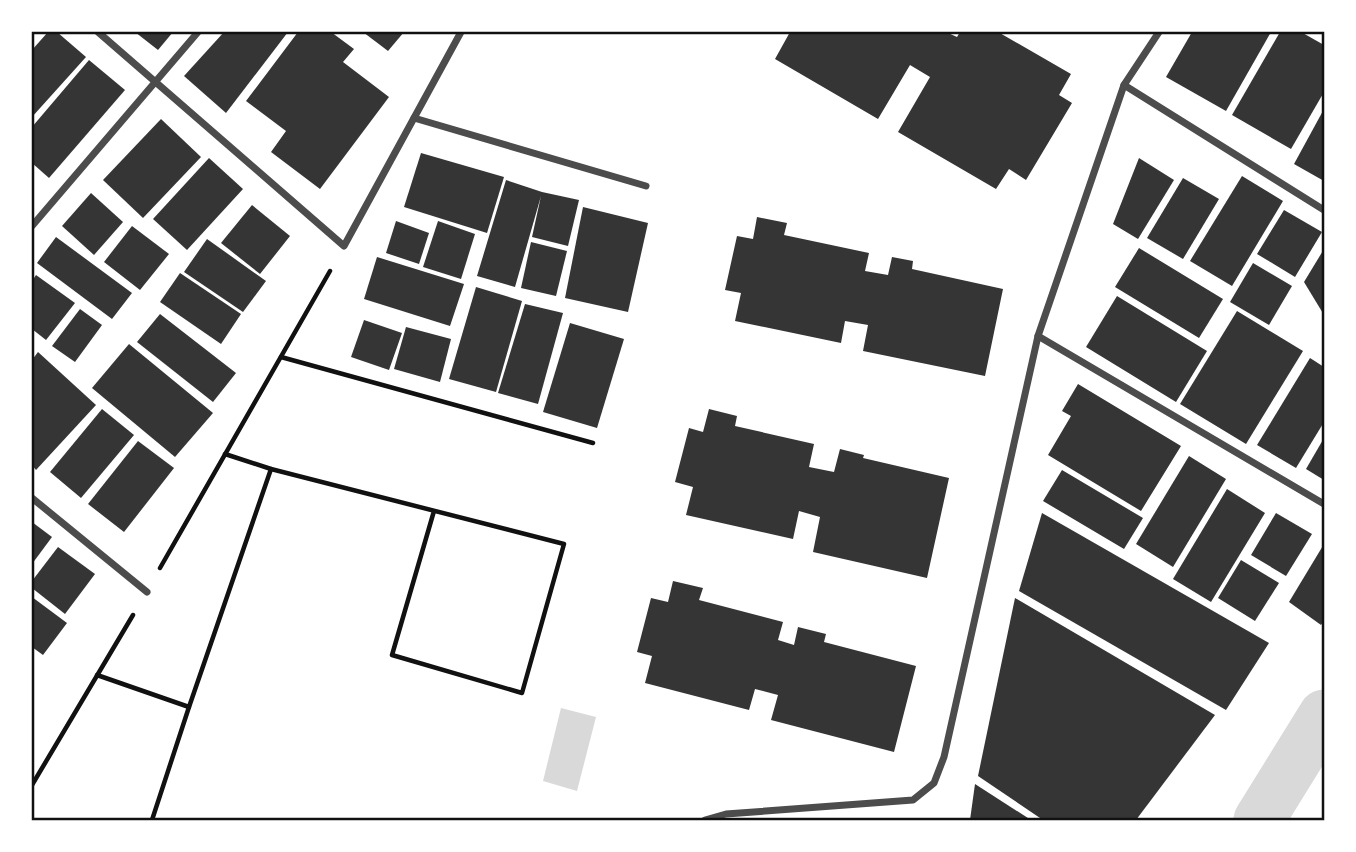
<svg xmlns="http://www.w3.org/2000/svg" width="1356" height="852" font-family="'Exo 2',sans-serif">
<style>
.water{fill:#d9d9d9}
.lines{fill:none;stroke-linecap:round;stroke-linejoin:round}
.canal{stroke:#d9d9d9;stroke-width:51}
.building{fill:#353535}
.path{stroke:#111;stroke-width:4.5}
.minor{stroke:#4c4c4c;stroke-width:7}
.neatline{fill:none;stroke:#111;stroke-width:2.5}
</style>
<rect width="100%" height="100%" fill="#fff"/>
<polygon class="water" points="561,708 596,717 577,791 543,781"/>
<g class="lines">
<polyline class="canal" points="1259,820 1324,715"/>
</g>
<g class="building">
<polygon points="48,32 57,32 86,57 32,117 32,50"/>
<polygon points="135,32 173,32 158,50"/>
<polygon points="224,32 288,32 226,113 184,76"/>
<polygon points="298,32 331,32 354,49 343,62 389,97 320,189 271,152 286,131 246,101"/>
<polygon points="363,32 404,32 388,51"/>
<polygon points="790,32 946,32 957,37 960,32 998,32 1071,74 1059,95 1072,103 1026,180 1009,169 996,189 898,132 930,77 910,65 878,119 775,59"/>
<polygon points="1192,32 1271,32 1226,111 1166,77"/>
<polygon points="1280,32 1301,32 1324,45 1324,92 1291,149 1232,115"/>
<polygon points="89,60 125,90 49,178 32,163 32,127"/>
<polygon points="1324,109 1324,181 1294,164"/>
<polygon points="161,119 201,157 143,218 103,180"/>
<polygon points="421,153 504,177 487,233 404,207"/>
<polygon points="209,158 243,189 187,250 153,219"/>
<polygon points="1139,158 1174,180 1138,239 1113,224"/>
<polygon points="1242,176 1283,201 1232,286 1190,261"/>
<polygon points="1183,178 1219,199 1183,259 1147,238"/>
<polygon points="506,180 542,192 579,200 568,246 532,237 541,196 515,287 477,276"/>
<polygon points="91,193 123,222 94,255 62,226"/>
<polygon points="252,205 290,236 260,274 221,243"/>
<polygon points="583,207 648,223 628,312 565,298"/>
<polygon points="1284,210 1322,232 1295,277 1257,254"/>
<polygon points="757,217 787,223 784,235 869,253 865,271 888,275 892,257 913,261 912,269 1003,289 985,376 863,351 868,325 845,321 841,343 735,321 741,293 725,290 737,236 753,239"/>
<polygon points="396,221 429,233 419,264 386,253"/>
<polygon points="438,221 475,234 461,279 423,267"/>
<polygon points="132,226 169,254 140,290 104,262"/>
<polygon points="56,237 132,293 112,319 37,263"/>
<polygon points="207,239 266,281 243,312 184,272"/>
<polygon points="531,242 567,251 556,296 521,288"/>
<polygon points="1139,248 1223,299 1199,338 1115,287"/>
<polygon points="1324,249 1324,315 1304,282"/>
<polygon points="377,257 464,284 450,326 364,299"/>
<polygon points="1253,263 1292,286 1269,325 1230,302"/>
<polygon points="180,273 241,314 221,344 160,302"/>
<polygon points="36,275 75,303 46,340 32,329 32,281"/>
<polygon points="476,287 522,301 496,392 449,379"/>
<polygon points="1117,296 1207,351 1176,402 1086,347"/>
<polygon points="525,304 563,313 538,404 498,393"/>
<polygon points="80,309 102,325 75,362 52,346"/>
<polygon points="1237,311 1303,351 1246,444 1180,404"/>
<polygon points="160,314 236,373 213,402 137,342"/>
<polygon points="364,320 402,333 389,370 351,357"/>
<polygon points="570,323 624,339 597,428 543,412"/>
<polygon points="406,327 451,339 440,382 394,369"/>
<polygon points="129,344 213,413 175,457 92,388"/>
<polygon points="38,352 96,405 36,470 32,465 32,360"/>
<polygon points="1310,358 1324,367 1324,422 1296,468 1257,445"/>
<polygon points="1078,384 1181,446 1141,511 1048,455 1071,416 1062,411"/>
<polygon points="102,409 134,435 81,498 50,472"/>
<polygon points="709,409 737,416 735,426 814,444 809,467 834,472 840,449 864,455 863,458 949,478 927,578 813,552 820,517 799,511 793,539 686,515 693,487 675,482 689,428 703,432"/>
<polygon points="1324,438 1324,480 1306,469"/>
<polygon points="138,441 174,468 124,532 88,504"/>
<polygon points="1189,456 1226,479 1173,567 1136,544"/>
<polygon points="1062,470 1143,518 1124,549 1043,501"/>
<polygon points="1227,489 1265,513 1211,602 1173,579"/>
<polygon points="1042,513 1269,643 1226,710 1019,591"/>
<polygon points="1276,513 1312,534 1286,576 1251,555"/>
<polygon points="32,522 52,537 32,564"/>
<polygon points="1324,544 1324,620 1321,625 1289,602"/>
<polygon points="58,547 95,574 65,614 32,588 32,581"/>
<polygon points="1241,560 1279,583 1255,621 1218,598"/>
<polygon points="673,581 703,588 699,600 783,622 778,640 794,645 798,627 826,634 824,642 916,666 894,752 771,720 778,695 755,689 749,710 645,683 652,656 637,652 651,598 668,602"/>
<polygon points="32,597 67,623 43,655 32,647"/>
<polygon points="1015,598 1215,715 1136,820 1043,820 978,776"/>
<polygon points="975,784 1031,820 970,820"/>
</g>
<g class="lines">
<g class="path">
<polyline points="281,357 593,443"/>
<polyline points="225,454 271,469 564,544 522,693 392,655 434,511"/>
<polyline points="160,568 330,271"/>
<polyline points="97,675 189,707"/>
<polyline points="32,785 133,615"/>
<polyline points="152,820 189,707 271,469"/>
</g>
<g class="minor">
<polyline points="98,32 344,246 461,32"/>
<polyline points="1124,85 1324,210"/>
<polyline points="414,118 646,186"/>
<polyline points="32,226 198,32"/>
<polyline points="1038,336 1324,504"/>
<polyline points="32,498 147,592"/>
<polyline points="705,820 726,814 913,800 934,783 944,757 1038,336 1124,85 1159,32"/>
</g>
</g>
<rect width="1356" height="852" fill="none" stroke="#ffffff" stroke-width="66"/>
<rect x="33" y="33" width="1290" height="786" class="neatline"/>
</svg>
